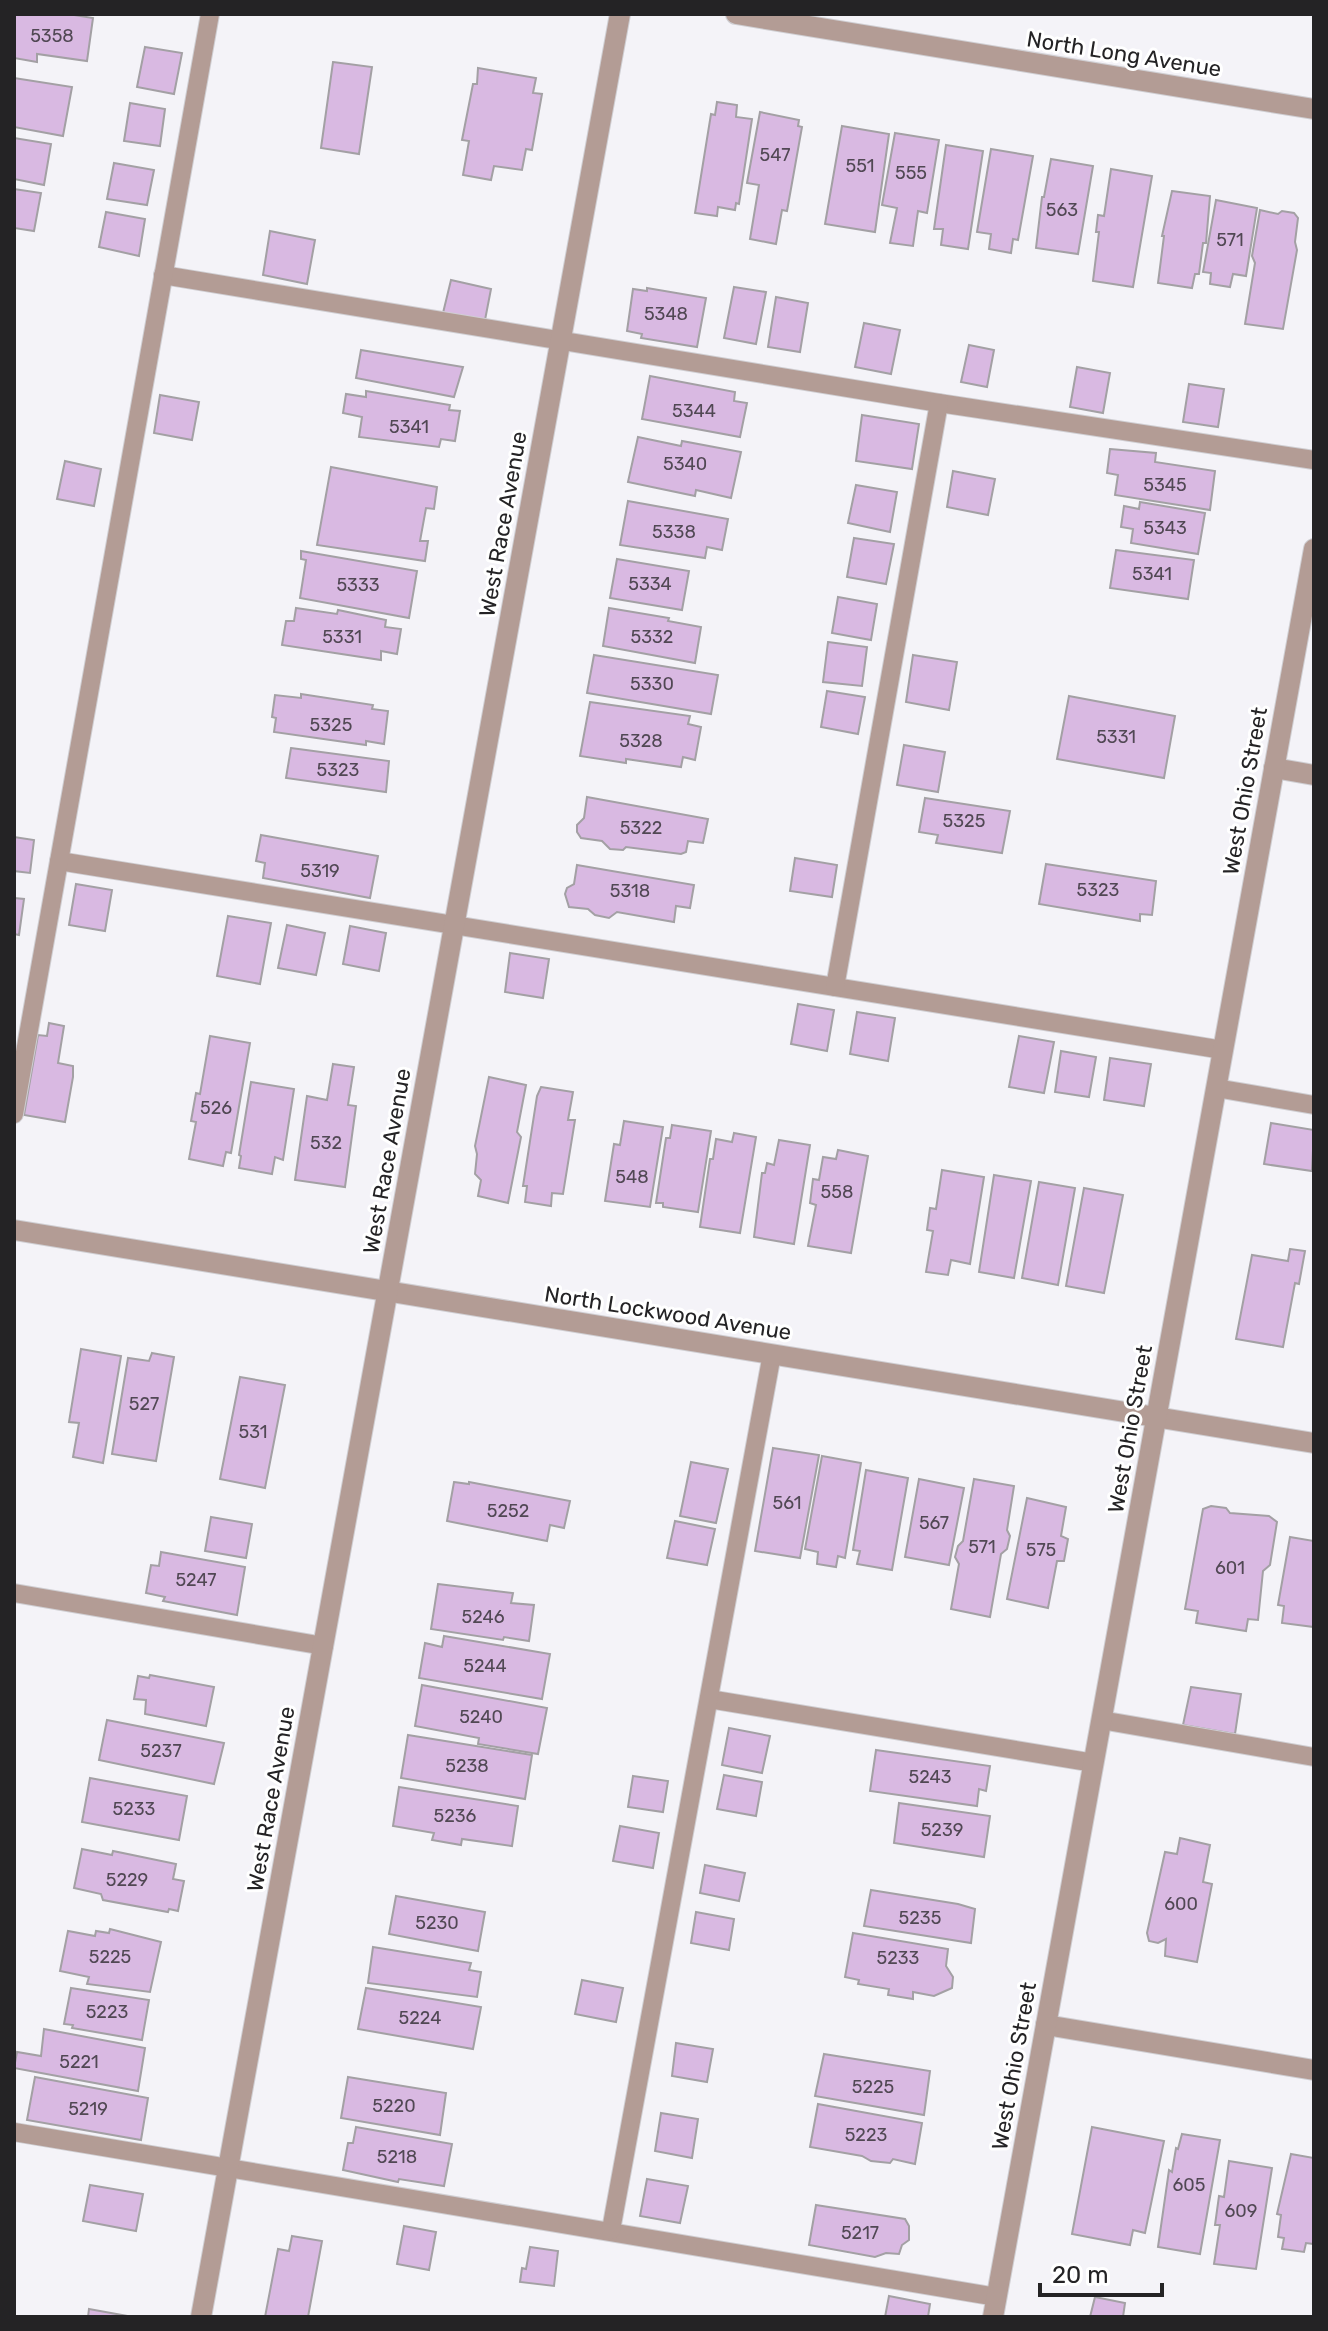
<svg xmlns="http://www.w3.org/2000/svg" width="1328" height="2331" font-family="Rubik,sans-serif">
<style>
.building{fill:#d9b9e2;stroke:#a3a0a4;stroke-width:2}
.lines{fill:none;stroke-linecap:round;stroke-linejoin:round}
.lane-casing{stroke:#cfced2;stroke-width:20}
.street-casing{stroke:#cfced2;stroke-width:22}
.lane{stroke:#b39c95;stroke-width:18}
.street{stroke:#b39c95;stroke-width:20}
.labels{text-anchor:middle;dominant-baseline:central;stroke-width:6;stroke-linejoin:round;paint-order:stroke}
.number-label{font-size:18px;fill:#514854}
.street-label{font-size:22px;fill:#242325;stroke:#fff}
</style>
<rect width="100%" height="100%" fill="#f4f3f8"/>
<g class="building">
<polygon points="14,14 68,14 93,18 87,61 37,54 37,62 14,58"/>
<polygon points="145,47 182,53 174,94 137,87"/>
<polygon points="333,62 372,67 359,154 321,148"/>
<polygon points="478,68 536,78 533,93 542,94 532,150 526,149 522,170 494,166 491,180 463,175 469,141 462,140 473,84 477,84"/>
<polygon points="14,78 72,87 63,136 14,127"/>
<polygon points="717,102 737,105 736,117 752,119 739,204 736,203 735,210 718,207 717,216 695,213 711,114 715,115"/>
<polygon points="130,103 165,109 160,146 124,141"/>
<polygon points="760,112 799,120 798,126 802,127 787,211 782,210 776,244 750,239 759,185 747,183"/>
<polygon points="842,126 889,134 875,232 825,224"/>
<polygon points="895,133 939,140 927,213 918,211 913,246 890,243 897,208 882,205"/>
<polygon points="14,138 51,144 44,185 14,179"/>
<polygon points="946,145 983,151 968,249 941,245 943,229 934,229"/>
<polygon points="991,149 1033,156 1018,240 1013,239 1011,253 989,249 991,234 977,232"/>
<polygon points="1051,159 1093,166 1078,254 1036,248 1042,197 1044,197"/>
<polygon points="114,163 154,170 147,205 107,199"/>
<polygon points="1111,169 1152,176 1133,287 1093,281 1099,232 1096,232 1098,215 1104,216"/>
<polygon points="14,189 41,193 34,231 14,228"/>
<polygon points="1172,191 1210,196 1206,243 1203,243 1199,274 1195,274 1192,288 1158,283 1164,236 1162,236"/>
<polygon points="1216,200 1257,208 1246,276 1233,274 1230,287 1210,284 1211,273 1203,272"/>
<polygon points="1260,210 1278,214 1282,211 1294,213 1298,218 1295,242 1297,250 1283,329 1245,324 1255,263 1252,256"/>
<polygon points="106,212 145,219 139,256 99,247"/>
<polygon points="270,231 315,240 307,284 263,275"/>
<polygon points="451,280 491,289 485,320 443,313"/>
<polygon points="734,287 766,292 756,344 724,338"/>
<polygon points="647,288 706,298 697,347 641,338 642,334 627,331 633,289 647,291"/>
<polygon points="776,297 808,303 800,352 768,347"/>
<polygon points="864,323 900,330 891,374 855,367"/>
<polygon points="969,345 994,350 987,387 961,382"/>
<polygon points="361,350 463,367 454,397 356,378"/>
<polygon points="1077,367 1110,373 1103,413 1070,407"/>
<polygon points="650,376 735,392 734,401 747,403 740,437 642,419"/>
<polygon points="1189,384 1224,389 1218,427 1183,422"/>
<polygon points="366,391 450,405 449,410 460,411 455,441 441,439 439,447 359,437 362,417 343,413 346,394 366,397"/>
<polygon points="160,395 199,402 192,440 154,433"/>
<polygon points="862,415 919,424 912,469 856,461"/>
<polygon points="638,437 681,446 682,441 741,452 731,498 696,490 695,496 628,482"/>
<polygon points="1110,449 1156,453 1155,462 1215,471 1210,510 1115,495 1118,475 1107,473"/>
<polygon points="65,461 101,469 94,506 57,499"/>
<polygon points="331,467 437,487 434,509 426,508 420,541 428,541 425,561 317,545"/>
<polygon points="953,471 995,479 988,515 947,507"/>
<polygon points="856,485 897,492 890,532 848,523"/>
<polygon points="628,501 728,519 722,550 707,547 705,558 620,545"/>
<polygon points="1140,502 1205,513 1198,554 1131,543 1133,529 1121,527 1124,506 1139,509"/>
<polygon points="854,538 894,544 886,584 847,577"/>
<polygon points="1116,550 1194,560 1188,599 1110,588"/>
<polygon points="301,551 417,571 409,618 300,598 306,560 301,559"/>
<polygon points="617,559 689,571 682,610 610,598"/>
<polygon points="838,597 877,604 871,640 832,633"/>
<polygon points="296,608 337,614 338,610 386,620 385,627 401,629 397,654 381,651 381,660 282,645 286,621 294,621"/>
<polygon points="609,608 669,618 668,621 701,627 695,663 603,646"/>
<polygon points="828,642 867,647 862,686 823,682"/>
<polygon points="594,655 718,675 711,714 587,693"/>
<polygon points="913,655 957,662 949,710 906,702"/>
<polygon points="827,691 865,697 858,734 821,727"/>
<polygon points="301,694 373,705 372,709 388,711 384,744 366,741 366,745 274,732 276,718 272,717 275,695 301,698"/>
<polygon points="1069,696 1175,716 1164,778 1057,759"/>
<polygon points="590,702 690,716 688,724 701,727 695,760 683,757 681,767 626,759 626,763 580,756"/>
<polygon points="904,745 945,752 938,792 897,785"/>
<polygon points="291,748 389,761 386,792 286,778"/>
<polygon points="587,797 708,819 703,843 688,841 686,852 681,854 626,847 623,850 610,849 602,841 581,838 577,832 577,825 584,818"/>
<polygon points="925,798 1010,811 1002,853 936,843 938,835 919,832"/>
<polygon points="261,835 378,856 370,898 263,878 265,863 256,861"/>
<polygon points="14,837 34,840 30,873 14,871"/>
<polygon points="795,858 837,865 832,897 790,891"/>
<polygon points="1046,864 1156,881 1152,915 1140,914 1140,921 1039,904"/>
<polygon points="577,865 694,885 690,908 676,906 674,922 617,912 609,918 595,915 588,909 569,907 565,894 567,888 574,884"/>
<polygon points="76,884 112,890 105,931 69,925"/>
<polygon points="14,898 24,899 19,935 14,934"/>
<polygon points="228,916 271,923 260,984 217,976"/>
<polygon points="287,925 325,933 316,975 278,968"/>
<polygon points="350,926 386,933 379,971 343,964"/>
<polygon points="510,953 549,959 543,998 505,992"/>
<polygon points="798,1004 834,1010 827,1051 791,1044"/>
<polygon points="857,1012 895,1018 888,1061 850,1054"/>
<polygon points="49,1023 64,1026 58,1063 73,1066 73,1077 65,1122 24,1115 38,1035 47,1036"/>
<polygon points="210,1036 250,1043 231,1153 226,1152 223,1166 189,1159 196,1122 191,1121 196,1093 200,1094"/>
<polygon points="1019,1036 1054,1042 1044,1093 1009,1087"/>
<polygon points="1061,1051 1096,1057 1089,1097 1055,1092"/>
<polygon points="1110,1058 1151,1064 1144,1106 1104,1100"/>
<polygon points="333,1064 354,1067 348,1105 356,1106 345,1187 295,1180 307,1096 327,1100"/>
<polygon points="489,1077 526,1085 517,1132 521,1137 508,1203 478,1196 481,1180 475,1174 477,1154 475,1146"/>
<polygon points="251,1082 294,1089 283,1160 275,1157 272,1174 239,1168 241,1156 239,1155"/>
<polygon points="541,1087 573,1092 568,1120 575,1120 563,1194 552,1193 551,1206 525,1202 527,1186 523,1186 537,1096"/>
<polygon points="624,1121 663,1127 650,1207 605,1201 614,1144 620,1145"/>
<polygon points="1271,1123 1314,1130 1312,1171 1264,1164"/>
<polygon points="672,1125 711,1131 698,1212 663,1207 663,1203 656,1203 666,1138 670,1138"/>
<polygon points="734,1133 756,1137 740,1233 700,1227 710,1159 713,1159 716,1139 732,1142"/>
<polygon points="779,1140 810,1145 794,1244 754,1237 762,1173 765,1173 767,1163 774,1165"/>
<polygon points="838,1150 868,1156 851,1253 808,1246 816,1205 810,1203 813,1179 819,1180 823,1157 836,1159"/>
<polygon points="942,1170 984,1177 970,1264 951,1260 948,1275 926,1272 933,1231 927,1230 930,1208 936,1209"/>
<polygon points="994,1175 1031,1181 1014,1278 979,1272"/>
<polygon points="1039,1182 1075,1188 1058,1285 1022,1278"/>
<polygon points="1084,1188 1123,1195 1104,1293 1066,1286"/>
<polygon points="1290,1249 1305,1251 1299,1284 1295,1283 1283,1347 1236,1339 1252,1255 1288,1261"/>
<polygon points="81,1349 121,1356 103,1463 73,1457 79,1423 69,1422"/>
<polygon points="152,1353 174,1357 156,1461 112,1454 128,1358 149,1361"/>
<polygon points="240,1377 285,1385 265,1488 220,1479"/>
<polygon points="773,1448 819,1455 800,1558 755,1551"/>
<polygon points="822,1456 861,1463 845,1558 838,1556 836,1567 817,1564 818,1552 805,1549"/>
<polygon points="691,1462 728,1469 716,1523 680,1516"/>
<polygon points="866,1470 908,1478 892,1570 857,1564 860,1551 853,1550"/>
<polygon points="919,1479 964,1488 949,1565 905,1557"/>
<polygon points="974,1479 1014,1486 1007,1530 1010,1536 1007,1549 1001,1554 990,1617 951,1609 959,1564 955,1557 958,1546 963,1541"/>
<polygon points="454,1482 469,1484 469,1482 570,1501 564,1528 550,1525 547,1541 447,1521"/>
<polygon points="1027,1498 1066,1507 1061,1536 1068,1539 1064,1561 1057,1561 1048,1608 1007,1599"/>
<polygon points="1211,1506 1226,1508 1230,1513 1269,1516 1277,1522 1270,1565 1263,1571 1258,1620 1248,1619 1246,1631 1196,1623 1198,1611 1185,1609 1203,1509"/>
<polygon points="211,1517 252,1524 246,1558 205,1551"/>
<polygon points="675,1521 715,1529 707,1565 667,1558"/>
<polygon points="1290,1537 1314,1541 1314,1627 1282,1623 1284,1606 1278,1605"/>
<polygon points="161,1552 245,1567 237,1615 163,1601 165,1597 146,1593 151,1565 159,1566"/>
<polygon points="438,1584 513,1593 511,1603 534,1605 529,1641 504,1637 503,1640 431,1629"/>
<polygon points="444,1636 550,1654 542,1699 419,1678 425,1643 442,1647"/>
<polygon points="150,1675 214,1687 206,1726 145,1714 146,1700 134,1699 138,1676 149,1678"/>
<polygon points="422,1685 547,1708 538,1754 478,1744 479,1738 415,1726"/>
<polygon points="1191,1687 1241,1694 1235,1734 1183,1725"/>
<polygon points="107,1720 224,1743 214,1784 99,1760"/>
<polygon points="729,1728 770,1736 762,1773 722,1765"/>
<polygon points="408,1735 532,1755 525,1799 401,1778"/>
<polygon points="876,1750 990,1766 986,1791 979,1789 977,1806 870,1791"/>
<polygon points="724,1775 762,1782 756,1816 717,1809"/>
<polygon points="633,1776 668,1781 663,1812 628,1807"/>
<polygon points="90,1778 187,1796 179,1840 82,1822"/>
<polygon points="399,1787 518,1806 512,1846 462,1839 461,1845 432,1840 434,1833 393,1826"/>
<polygon points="899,1803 990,1816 984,1857 894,1843"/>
<polygon points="620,1826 659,1833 653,1868 613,1861"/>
<polygon points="1180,1838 1210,1845 1203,1882 1212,1884 1197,1962 1165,1956 1166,1939 1158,1943 1149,1941 1147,1933 1165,1852 1177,1854"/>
<polygon points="82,1849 112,1855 113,1851 176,1864 173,1879 184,1881 178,1911 169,1909 168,1912 103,1900 101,1894 74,1888"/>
<polygon points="705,1865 745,1873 739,1901 700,1893"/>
<polygon points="871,1890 958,1904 975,1909 971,1943 864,1926"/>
<polygon points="396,1896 485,1912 478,1951 389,1934"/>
<polygon points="696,1912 734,1919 729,1950 691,1943"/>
<polygon points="110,1929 161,1942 150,1992 87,1984 89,1977 60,1971 68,1931 95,1936 96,1931 109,1933"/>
<polygon points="853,1933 948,1949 946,1966 953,1977 952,1988 934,1996 913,1992 913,1999 888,1995 889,1989 858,1984 859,1980 845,1977"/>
<polygon points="373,1947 471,1963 469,1970 481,1972 477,1997 368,1983"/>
<polygon points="582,1980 623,1988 616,2022 575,2014"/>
<polygon points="71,1988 149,2000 142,2040 72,2028 73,2025 64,2024"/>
<polygon points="366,1988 481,2007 473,2049 358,2029"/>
<polygon points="44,2029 145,2048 138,2091 14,2068 17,2052 41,2056"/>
<polygon points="676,2043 713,2049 707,2082 672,2076"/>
<polygon points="824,2054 930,2071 924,2115 815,2096"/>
<polygon points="35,2077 148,2098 141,2140 27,2120"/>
<polygon points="348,2077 446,2093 440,2135 341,2118"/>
<polygon points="818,2104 922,2123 915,2164 893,2159 890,2163 871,2161 862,2156 810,2147"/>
<polygon points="661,2113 698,2119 692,2158 655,2151"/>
<polygon points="356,2127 452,2144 444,2186 399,2179 398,2182 343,2170 348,2143 353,2143"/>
<polygon points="1092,2127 1164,2141 1145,2233 1133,2230 1130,2245 1072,2234"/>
<polygon points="1182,2134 1220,2140 1200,2254 1158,2247 1169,2170 1172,2172 1176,2148 1178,2149"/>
<polygon points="1291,2154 1314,2158 1314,2244 1306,2243 1304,2252 1282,2249 1284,2238 1278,2237 1281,2215 1277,2214"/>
<polygon points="1229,2161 1272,2168 1256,2269 1214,2264 1220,2225 1215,2225 1219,2196 1224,2197"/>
<polygon points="647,2179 688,2186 680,2223 640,2216"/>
<polygon points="90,2185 143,2194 136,2231 83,2221"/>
<polygon points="816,2205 905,2219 909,2226 909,2240 902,2245 899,2254 886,2253 875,2257 809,2245"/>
<polygon points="404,2226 436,2232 429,2270 397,2264"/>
<polygon points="292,2236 322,2241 308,2317 265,2317 278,2249 289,2251"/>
<polygon points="530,2247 558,2251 554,2286 520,2282 522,2268 526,2269"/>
<polygon points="889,2296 930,2304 928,2317 885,2317"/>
<polygon points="1095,2297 1125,2303 1123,2317 1090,2317"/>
<polygon points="89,2309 133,2317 88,2317"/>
</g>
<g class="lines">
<g class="lane-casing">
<g id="lane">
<polyline points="163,275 939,403 1314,460"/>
<polyline points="59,861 1223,1050"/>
<polyline points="835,987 939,403"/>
<polyline points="1216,1088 1314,1105"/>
<polyline points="14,1114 210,14"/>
<polyline points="14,1593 324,1646"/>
<polyline points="709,1699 1094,1763"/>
<polyline points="1101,1720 1314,1757"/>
<polyline points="14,2132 997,2297"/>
<polyline points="611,2230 772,1354"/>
</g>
</g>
<g class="street-casing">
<g id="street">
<polyline points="736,14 1314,109"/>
<polyline points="1274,768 1314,775"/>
<polyline points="14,1230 1314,1443"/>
<polyline points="1046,2025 1314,2070"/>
<polyline points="201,2317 620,14"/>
<polyline points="993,2317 1314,549"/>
</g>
</g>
<use href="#lane" class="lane"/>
<use href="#street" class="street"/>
</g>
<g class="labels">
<g class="number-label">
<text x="52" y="36">5358</text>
<text x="775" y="155">547</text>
<text x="860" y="166">551</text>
<text x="911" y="173">555</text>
<text x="1062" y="210">563</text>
<text x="1230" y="240">571</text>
<text x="666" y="314">5348</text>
<text x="694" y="411">5344</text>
<text x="409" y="427">5341</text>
<text x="685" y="464">5340</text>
<text x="1165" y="485">5345</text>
<text x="1165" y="528">5343</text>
<text x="674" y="532">5338</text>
<text x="1152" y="574">5341</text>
<text x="650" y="584">5334</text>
<text x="358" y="585">5333</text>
<text x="342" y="637">5331</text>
<text x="652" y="637">5332</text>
<text x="652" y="684">5330</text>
<text x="331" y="725">5325</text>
<text x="1116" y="737">5331</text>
<text x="641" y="741">5328</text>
<text x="338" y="770">5323</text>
<text x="964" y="821">5325</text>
<text x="641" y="828">5322</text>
<text x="320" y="871">5319</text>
<text x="1098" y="890">5323</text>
<text x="630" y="891">5318</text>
<text x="216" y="1108">526</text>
<text x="326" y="1143">532</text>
<text x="632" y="1177">548</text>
<text x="837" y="1192">558</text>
<text x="144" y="1404">527</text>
<text x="253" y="1432">531</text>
<text x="787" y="1503">561</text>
<text x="508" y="1511">5252</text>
<text x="934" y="1523">567</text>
<text x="982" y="1547">571</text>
<text x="1041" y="1550">575</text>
<text x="1230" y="1568">601</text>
<text x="196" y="1580">5247</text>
<text x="483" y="1617">5246</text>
<text x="485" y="1666">5244</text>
<text x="481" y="1717">5240</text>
<text x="161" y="1751">5237</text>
<text x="467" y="1766">5238</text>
<text x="930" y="1777">5243</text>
<text x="134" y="1809">5233</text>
<text x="455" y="1816">5236</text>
<text x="942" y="1830">5239</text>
<text x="127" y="1880">5229</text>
<text x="1181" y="1904">600</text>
<text x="920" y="1918">5235</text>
<text x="437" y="1923">5230</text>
<text x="110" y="1957">5225</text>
<text x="898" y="1958">5233</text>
<text x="107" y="2012">5223</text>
<text x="420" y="2018">5224</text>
<text x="79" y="2062">5221</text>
<text x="873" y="2087">5225</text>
<text x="394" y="2106">5220</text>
<text x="88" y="2109">5219</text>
<text x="866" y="2135">5223</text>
<text x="397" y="2157">5218</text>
<text x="1189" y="2185">605</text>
<text x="1241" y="2211">609</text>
<text x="860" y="2233">5217</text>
</g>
<g class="street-label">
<text transform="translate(1124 54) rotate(9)">North Long Avenue</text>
<text transform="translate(503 524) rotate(-80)">West Race Avenue</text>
<text transform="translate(1245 791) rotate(-80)">West Ohio Street</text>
<text transform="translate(387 1161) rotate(-80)">West Race Avenue</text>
<text transform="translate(668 1313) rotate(9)">North Lockwood Avenue</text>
<text transform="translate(1130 1429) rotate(-80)">West Ohio Street</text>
<text transform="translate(271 1799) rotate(-80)">West Race Avenue</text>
<text transform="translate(1014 2066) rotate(-80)">West Ohio Street</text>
</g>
</g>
<rect width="1328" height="2331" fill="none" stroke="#242325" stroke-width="32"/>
<path d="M1040 2283v12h122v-12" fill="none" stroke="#242325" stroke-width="4"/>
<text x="1052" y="2283" font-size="24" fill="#242325" stroke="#ffffff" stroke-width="6" paint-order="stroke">20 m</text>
</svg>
